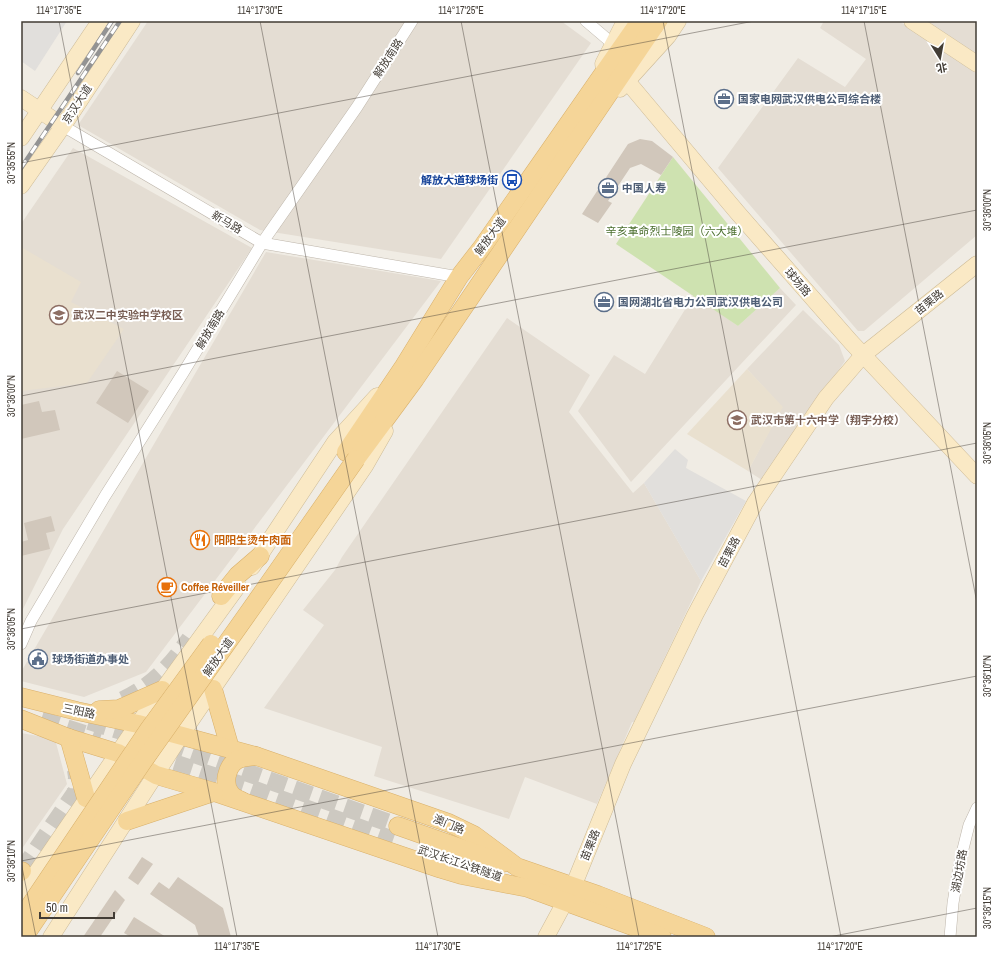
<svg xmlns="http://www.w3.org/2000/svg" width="998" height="958" font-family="'Archivo Narrow','Noto Sans SC',sans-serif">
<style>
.residential{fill:#e4ddd3}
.education{fill:#e9e0cf}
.green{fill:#cee2b0}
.parking{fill:#e1dfdc}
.building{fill:#d1c7bb}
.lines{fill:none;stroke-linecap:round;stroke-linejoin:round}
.primary-tunnel{stroke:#cdc9c1;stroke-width:18;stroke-dasharray:18 9;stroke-linecap:butt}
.street-casing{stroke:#beb6ab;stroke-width:12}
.secondary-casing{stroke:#cdbb97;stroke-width:17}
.primary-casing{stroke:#d9b06a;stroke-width:19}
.street{stroke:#fff;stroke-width:11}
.secondary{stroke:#fae9c5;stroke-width:16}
.primary{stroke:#f5d598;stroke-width:18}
.rail-casing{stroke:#939393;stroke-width:4.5}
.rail{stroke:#fff;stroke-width:3;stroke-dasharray:9;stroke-linecap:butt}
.primary-bridge-casing{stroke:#d9b06a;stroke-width:19;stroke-linecap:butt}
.primary-bridge{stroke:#f5d598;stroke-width:18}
.ticks{fill:none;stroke:#423c35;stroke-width:1;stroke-opacity:0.45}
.labels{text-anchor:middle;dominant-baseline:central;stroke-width:4;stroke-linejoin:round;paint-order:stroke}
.street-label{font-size:11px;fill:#423c35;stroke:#fff}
.service-label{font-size:11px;font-weight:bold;fill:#4e5e75;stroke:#fff;text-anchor:start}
.transit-label{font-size:11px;font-weight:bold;fill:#164399;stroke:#fff;text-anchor:end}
.park-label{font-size:11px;fill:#4a6e2d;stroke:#fff}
.education-label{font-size:11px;font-weight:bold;fill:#785e54;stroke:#fff;text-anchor:start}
.food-label{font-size:11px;font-weight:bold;fill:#c56008;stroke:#fff;text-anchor:start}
.neatline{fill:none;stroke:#423c35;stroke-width:1.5}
.ticks-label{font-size:10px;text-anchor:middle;fill:#423c35}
</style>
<rect width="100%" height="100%" fill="#f0ece4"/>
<g class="residential">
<polygon points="148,21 561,21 591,43 441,259 260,230 78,125"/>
<polygon points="824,21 899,21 977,71 977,235 864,331 858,331 718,168 798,58 845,87 866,59 820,28"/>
<polygon points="922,21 977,21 977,58"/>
<polygon points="73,148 252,248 63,529 21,613 21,224"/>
<polygon points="266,252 441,281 146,672 84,697 21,681 21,672"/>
<polygon points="780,288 796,305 631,482 578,411 614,355 645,374 694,295 738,326"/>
<polygon points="803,310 839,345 845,361 762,480 748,471 782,407 747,369"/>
<polygon points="507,318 590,375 569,412 633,493 644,483 701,581 634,722 632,722 597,804 525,777 509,819 374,776 382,747 264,708 324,625 303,610 335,570 342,557"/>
<polygon points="21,733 55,739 67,784 21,850"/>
</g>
<g class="education">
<polygon points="21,247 81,282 71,302 124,329 87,383 21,391"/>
<polygon points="747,369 783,407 748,471 687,434"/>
</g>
<polygon class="green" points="673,157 780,288 738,326 616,244"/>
<g class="parking">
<polygon points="21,21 67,21 35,71 21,61"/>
<polygon points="675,449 688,460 686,468 746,501 701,581 644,483"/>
</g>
<g class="building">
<polygon points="640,139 652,141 673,157 661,175 641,164 630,168 608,201 612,203 598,223 582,214 628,144"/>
<polygon points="117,371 149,391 128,423 96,403"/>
<polygon points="39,401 42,412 55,410 60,430 21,439 21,405"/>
<polygon points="51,516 55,531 46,533 50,549 21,556 21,542 28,540 24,523"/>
<polygon points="142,857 153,864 138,885 128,878"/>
<polygon points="178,877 223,908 231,937 199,937 195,925 150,894 159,882 169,889"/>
<polygon points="115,890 125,900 100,937 83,937"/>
<polygon points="134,917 166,937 131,937 124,933"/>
</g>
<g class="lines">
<g class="primary-tunnel">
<path d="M123 700C154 685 171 666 190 639"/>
<polyline points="41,720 100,739"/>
<polyline points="89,721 183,750 398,826"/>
<polyline points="149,755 244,786 393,840"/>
<polyline points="22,871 76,792 77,777 76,770"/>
</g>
<g class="street-casing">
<g id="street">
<polyline points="586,21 613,44"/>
<polyline points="63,126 262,243 459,277"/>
<polyline points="21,644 31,621 105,496 183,373 262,243 357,107 412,21"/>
<polyline points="950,937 953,903 960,861 969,825 977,808"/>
</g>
</g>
<g class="secondary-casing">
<g id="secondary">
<polyline points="912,21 977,64"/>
<polyline points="603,64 625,21"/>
<polyline points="627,81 737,212 851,342 977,476"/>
<polyline points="620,89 668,36 678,21"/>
<polyline points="21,98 63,126"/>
<polyline points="21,138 100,21"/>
<polyline points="21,186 63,126 132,21"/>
<polyline points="252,567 335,442 377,396"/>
<polyline points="21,895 138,724 238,586"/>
<polyline points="51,937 181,735 365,466 385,431"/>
<polyline points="546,937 573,887 623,764 695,615 755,503 826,398 863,355 977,264"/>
</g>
</g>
<g class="primary-casing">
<g id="primary">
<polyline points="346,452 404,366 459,277 483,246 640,21"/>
<polyline points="356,459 415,379 658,21"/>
<polyline points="221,596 238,575 260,556"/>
<polyline points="213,689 230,748"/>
<polyline points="21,697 77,711 138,724 256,756 449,823 474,835 517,867 598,895 706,937"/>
<polyline points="99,710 119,709 162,690"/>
<polyline points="21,719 69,738 118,753 156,775 214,792 441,869 461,875 528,888 662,937"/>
<polyline points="69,738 86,798"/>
<path d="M242 801C238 799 233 797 231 794 222 784 227 766 237 760 243 757 250 757 256 756"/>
<polyline points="127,821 214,792"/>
<polyline points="398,826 503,863"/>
<polyline points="21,872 22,871"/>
</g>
</g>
<use href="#street" class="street"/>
<use href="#secondary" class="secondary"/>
<use href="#primary" class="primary"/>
<g class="rail-casing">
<g id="rail">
<polyline points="78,73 112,21"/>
<polyline points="21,168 120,21"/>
</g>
</g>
<use href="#rail" class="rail"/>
<g class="primary-bridge-casing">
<g id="primary-bridge">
<polyline points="21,919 149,729 211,644"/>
<polyline points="24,937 144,760 251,609 356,459"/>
</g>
</g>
<use href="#primary-bridge" class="primary-bridge"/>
</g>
<path class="ticks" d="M59 21 237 937M260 21 438 937M461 21 639 937M663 21 841 937M864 21 977 603M21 163 754 21M21 396 977 210M21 629 977 443M21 861 977 676M21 862 36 937M829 937 977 908"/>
<defs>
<g id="office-ring" transform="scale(1)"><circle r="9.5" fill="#fff" stroke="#5c6f8a" stroke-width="1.5"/><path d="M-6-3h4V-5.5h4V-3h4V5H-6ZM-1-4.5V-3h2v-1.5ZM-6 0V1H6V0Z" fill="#5c6f8a"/></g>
<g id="bus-ring" transform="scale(1)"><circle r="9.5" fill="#fff" stroke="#1a4fb4" stroke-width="1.5"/><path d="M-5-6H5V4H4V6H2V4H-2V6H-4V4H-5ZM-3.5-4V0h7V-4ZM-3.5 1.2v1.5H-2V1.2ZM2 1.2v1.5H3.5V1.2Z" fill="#1a4fb4"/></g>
<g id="school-ring" transform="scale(1)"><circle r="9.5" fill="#fff" stroke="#8d6e63" stroke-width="1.5"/><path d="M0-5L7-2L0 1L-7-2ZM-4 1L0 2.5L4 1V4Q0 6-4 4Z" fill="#8d6e63"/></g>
<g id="restaurant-ring" transform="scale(1)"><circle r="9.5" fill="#fff" stroke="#e8710a" stroke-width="1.5"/><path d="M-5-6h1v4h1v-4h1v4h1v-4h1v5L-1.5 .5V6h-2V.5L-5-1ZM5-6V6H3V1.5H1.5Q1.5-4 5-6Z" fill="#e8710a"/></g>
<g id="cafe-ring" transform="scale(1)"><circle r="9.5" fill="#fff" stroke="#e8710a" stroke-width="1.5"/><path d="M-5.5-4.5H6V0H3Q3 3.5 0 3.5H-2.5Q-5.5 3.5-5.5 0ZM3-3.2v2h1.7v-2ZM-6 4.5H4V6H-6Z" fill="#e8710a"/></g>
<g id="civic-ring" transform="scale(1)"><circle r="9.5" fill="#fff" stroke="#5c6f8a" stroke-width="1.5"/><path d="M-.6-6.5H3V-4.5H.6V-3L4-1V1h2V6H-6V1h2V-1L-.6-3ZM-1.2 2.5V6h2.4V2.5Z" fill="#5c6f8a"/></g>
</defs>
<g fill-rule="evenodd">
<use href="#office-ring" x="724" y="99"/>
<use href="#bus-ring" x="512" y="180"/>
<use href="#office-ring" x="608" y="188"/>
<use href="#office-ring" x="604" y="302"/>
<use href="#school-ring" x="59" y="315"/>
<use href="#school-ring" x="737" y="420"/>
<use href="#restaurant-ring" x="200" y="540"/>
<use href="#cafe-ring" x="167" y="587"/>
<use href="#civic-ring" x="38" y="659"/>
</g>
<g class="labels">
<g class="street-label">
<text transform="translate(388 58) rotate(-57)">解放南路</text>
<text transform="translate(77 104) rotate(-57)">京汉大道</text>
<text transform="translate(227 222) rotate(31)">新马路</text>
<text transform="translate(490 236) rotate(-54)">解放大道</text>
<text transform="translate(798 282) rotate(49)">球场路</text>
<text transform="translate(929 302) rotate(-39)">苗栗路</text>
<text transform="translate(210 329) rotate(-59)">解放南路</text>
<text transform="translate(729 552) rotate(-62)">苗栗路</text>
<text transform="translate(218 657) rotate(-55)">解放大道</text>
<text transform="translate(79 711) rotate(12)">三阳路</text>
<text transform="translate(449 824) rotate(22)">澳门路</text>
<text transform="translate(590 845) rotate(-68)">苗栗路</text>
<text transform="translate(460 863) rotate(19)">武汉长江公铁隧道</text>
<text transform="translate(959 871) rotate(-80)">湖边坊路</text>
</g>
<g class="service-label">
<text x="738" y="99">国家电网武汉供电公司综合楼</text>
<text x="622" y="188">中国人寿</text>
<text x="618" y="302">国网湖北省电力公司武汉供电公司</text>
<text x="52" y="659">球场街道办事处</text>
</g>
<g class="transit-label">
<text x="498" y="180">解放大道球场街</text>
</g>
<g class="park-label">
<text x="677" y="231">辛亥革命烈士陵园（六大堆）</text>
</g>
<g class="education-label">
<text x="73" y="315">武汉二中实验中学校区</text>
<text x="751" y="420">武汉市第十六中学（翔宇分校）</text>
</g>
<g class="food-label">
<text x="214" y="540">阳阳生烫牛肉面</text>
<text x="181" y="587">Coffee Réveiller</text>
</g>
</g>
<rect width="998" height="958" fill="none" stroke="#ffffff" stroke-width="44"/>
<g transform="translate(940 58) rotate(169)" stroke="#ffffff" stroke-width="3" paint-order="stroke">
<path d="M0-3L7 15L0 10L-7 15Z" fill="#423c35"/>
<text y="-6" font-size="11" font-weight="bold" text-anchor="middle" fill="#423c35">北</text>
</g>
<path d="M40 912v6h74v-6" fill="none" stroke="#423c35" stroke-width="2"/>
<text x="46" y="912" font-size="12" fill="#423c35" stroke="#ffffff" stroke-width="3" paint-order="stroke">50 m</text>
<rect x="22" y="22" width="954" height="914" class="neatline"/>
<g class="ticks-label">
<text x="59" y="14">114°17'35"E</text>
<text x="260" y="14">114°17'30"E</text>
<text x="461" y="14">114°17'25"E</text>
<text x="663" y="14">114°17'20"E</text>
<text x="864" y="14">114°17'15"E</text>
<text transform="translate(11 163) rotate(-90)" y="4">30°35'55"N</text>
<text transform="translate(987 210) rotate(-90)" y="4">30°36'00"N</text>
<text transform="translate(11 396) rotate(-90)" y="4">30°36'00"N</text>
<text transform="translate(987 443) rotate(-90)" y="4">30°36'05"N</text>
<text transform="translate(11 629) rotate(-90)" y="4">30°36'05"N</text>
<text transform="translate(987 676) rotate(-90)" y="4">30°36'10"N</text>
<text transform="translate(11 861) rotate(-90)" y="4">30°36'10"N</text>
<text transform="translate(987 908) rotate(-90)" y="4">30°36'15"N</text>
<text x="237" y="950">114°17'35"E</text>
<text x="438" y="950">114°17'30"E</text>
<text x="639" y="950">114°17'25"E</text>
<text x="840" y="950">114°17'20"E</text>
</g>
</svg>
